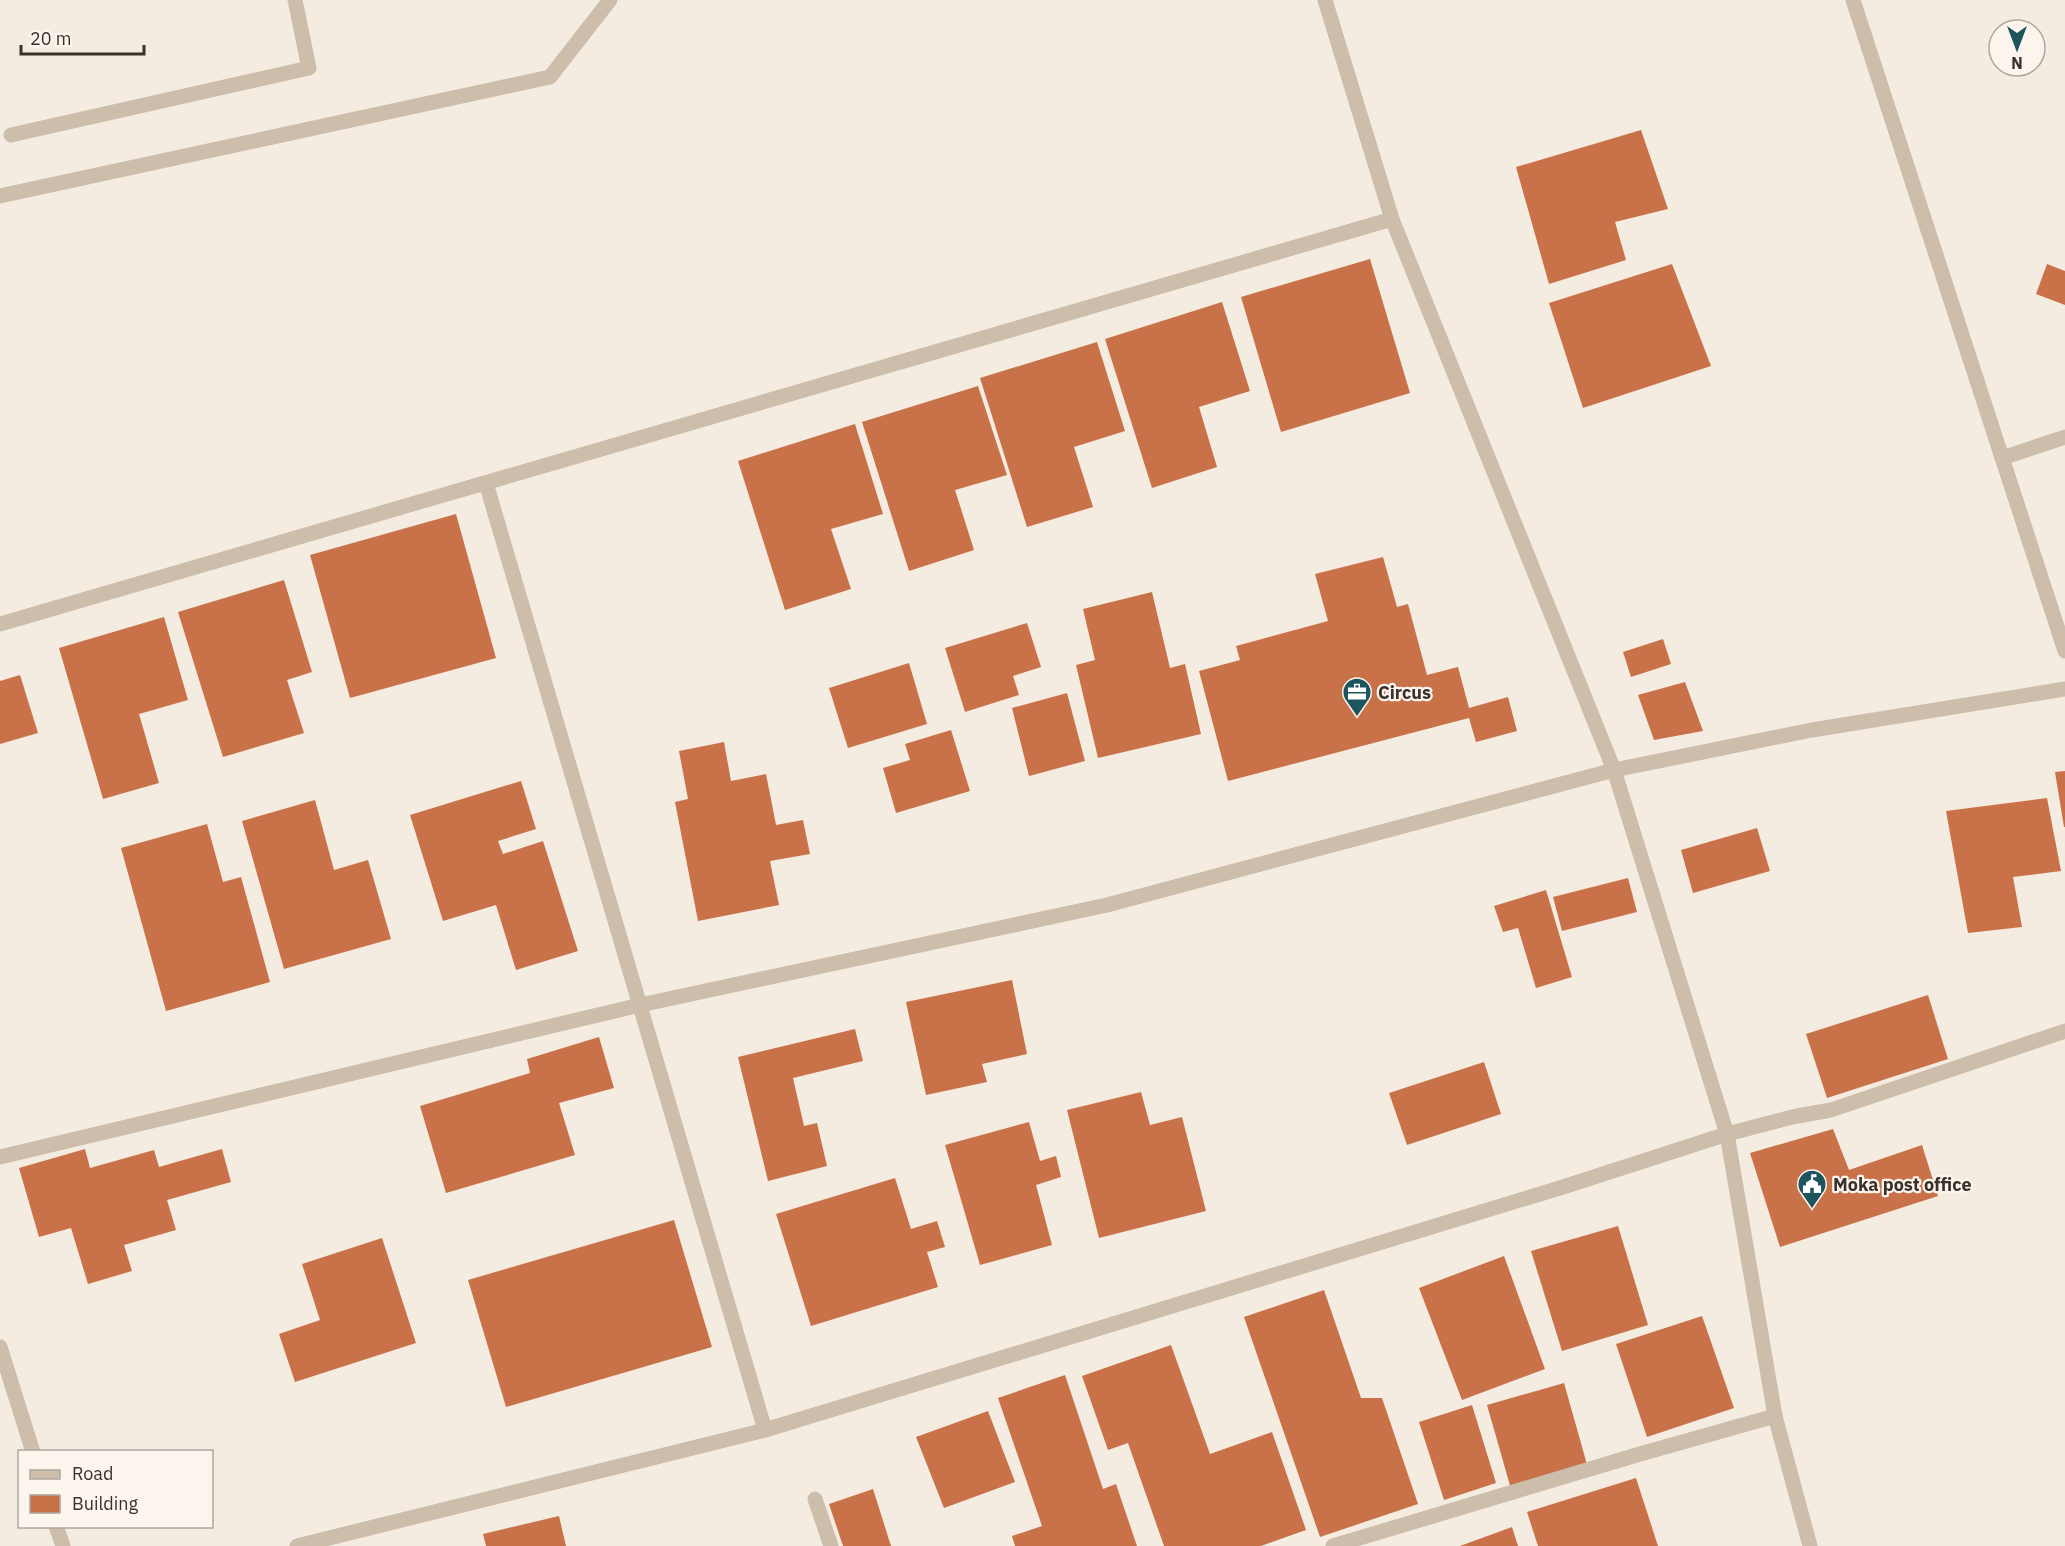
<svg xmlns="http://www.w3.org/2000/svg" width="2065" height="1546" font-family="'IBM Plex Sans',sans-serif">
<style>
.building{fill:#c97249}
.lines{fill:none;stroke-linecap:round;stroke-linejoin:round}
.minor{stroke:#cdbdab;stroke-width:15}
.labels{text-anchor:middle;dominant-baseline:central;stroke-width:4.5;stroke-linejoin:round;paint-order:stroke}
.poi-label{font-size:18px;font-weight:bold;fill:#3a312a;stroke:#fbf5ed;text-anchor:start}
</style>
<rect width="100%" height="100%" fill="#f4ece0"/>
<g class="building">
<polygon points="1641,130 1668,209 1615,222 1626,260 1549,284 1516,167"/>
<polygon points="1370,259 1410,393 1281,432 1241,297"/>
<polygon points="1672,264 1711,366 1583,408 1549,303"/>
<polygon points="2047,264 2065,271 2065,305 2036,294"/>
<polygon points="1222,302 1250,391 1199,407 1217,467 1152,488 1105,339"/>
<polygon points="1097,342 1125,431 1074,447 1093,507 1027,527 980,378"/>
<polygon points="978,386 1007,475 955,490 974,550 909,571 862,422"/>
<polygon points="855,424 883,514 831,529 851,589 785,610 738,461"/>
<polygon points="456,514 496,658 350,698 310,555"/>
<polygon points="1383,557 1397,607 1408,604 1427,675 1458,667 1469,708 1508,697 1517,731 1476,742 1469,718 1228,781 1199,671 1240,660 1236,646 1328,621 1315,574"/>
<polygon points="284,580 312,672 287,680 304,733 223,757 178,612"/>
<polygon points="1152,592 1170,668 1185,664 1201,734 1098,758 1076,665 1095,660 1083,609"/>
<polygon points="164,617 188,700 139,714 159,783 103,799 59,648"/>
<polygon points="1027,623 1041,667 1013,676 1019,695 965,712 945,648"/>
<polygon points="1663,639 1671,664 1631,677 1623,652"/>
<polygon points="909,663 927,724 848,748 829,688"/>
<polygon points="20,675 38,733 0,744 0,681"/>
<polygon points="1685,682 1703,731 1654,740 1638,695"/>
<polygon points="1067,693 1085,761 1029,776 1012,708"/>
<polygon points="951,730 970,791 896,813 883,768 910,760 905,744"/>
<polygon points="724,742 731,781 766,774 776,825 803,820 810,854 770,861 779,905 698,921 675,802 688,799 679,751"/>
<polygon points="2065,771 2065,827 2064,827 2055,772"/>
<polygon points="521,781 536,829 498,841 503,854 543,841 578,951 516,970 496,905 443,921 410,815"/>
<polygon points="2047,798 2061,871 2013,877 2022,927 1968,933 1946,811"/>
<polygon points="315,800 334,870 368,860 391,939 284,969 242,821"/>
<polygon points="207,824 223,882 241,877 270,982 166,1011 121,848"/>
<polygon points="1757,828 1770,871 1693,893 1681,850"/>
<polygon points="1628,878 1637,912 1562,931 1553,897"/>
<polygon points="1546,890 1572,977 1536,988 1518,928 1503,932 1494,906"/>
<polygon points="1012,980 1027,1054 982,1064 987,1082 926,1095 906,1002"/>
<polygon points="1928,995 1948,1059 1827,1098 1806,1034"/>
<polygon points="855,1029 863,1061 793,1078 804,1126 817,1123 827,1166 768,1181 738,1057"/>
<polygon points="599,1037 614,1088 559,1103 575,1155 446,1193 420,1106 530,1073 527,1059"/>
<polygon points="1484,1062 1501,1114 1407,1145 1389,1093"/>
<polygon points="1141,1092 1150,1125 1182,1117 1206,1211 1099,1238 1067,1110"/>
<polygon points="1029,1122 1040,1161 1056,1156 1061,1177 1036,1185 1052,1245 980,1265 945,1145"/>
<polygon points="1833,1129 1849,1170 1922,1145 1938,1196 1780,1247 1750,1153"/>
<polygon points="85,1149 90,1168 154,1150 159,1167 222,1149 231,1182 167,1200 176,1230 124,1245 132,1271 88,1284 71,1228 39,1237 19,1168"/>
<polygon points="895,1178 911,1229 937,1221 945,1247 927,1252 938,1287 811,1326 776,1214"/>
<polygon points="674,1220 712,1347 506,1407 468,1280"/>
<polygon points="1618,1226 1648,1325 1562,1351 1531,1251"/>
<polygon points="382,1238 416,1343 295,1382 279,1334 320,1320 302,1264"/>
<polygon points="1504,1256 1545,1369 1462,1400 1419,1288"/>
<polygon points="1324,1290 1361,1398 1382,1398 1418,1504 1320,1537 1244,1317"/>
<polygon points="1702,1316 1734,1408 1647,1437 1616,1344"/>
<polygon points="1171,1345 1210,1454 1272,1432 1306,1530 1261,1546 1164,1546 1128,1443 1108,1450 1082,1376"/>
<polygon points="1065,1375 1103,1489 1116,1484 1137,1546 1015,1546 1012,1536 1042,1526 998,1398"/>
<polygon points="1564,1383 1588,1468 1511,1489 1487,1405"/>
<polygon points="1472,1405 1496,1483 1444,1500 1419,1422"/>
<polygon points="988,1411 1015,1482 944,1508 916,1437"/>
<polygon points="1636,1478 1658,1546 1538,1546 1527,1512"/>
<polygon points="873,1489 891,1546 843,1546 829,1504"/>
<polygon points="559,1516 566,1546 486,1546 483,1534"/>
<polygon points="1512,1527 1518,1546 1460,1546"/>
</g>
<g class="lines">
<g class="minor">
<polyline points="1325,0 1392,219 1614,770 1727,1134 1775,1416 1810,1546"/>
<polyline points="1853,0 2065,651"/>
<polyline points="11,135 309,68 295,0"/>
<polyline points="0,196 550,77 610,0"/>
<polyline points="2002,458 2065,437"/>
<polyline points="486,483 765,1430"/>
<polyline points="0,624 1392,219"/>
<polyline points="0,1157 640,1005 1107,905 1614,770 1812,730 2065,689"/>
<polyline points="0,1347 33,1452"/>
<polyline points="815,1499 831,1546"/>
<polyline points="56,1526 63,1546"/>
<polyline points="297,1546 765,1430 1563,1187 1727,1134 1792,1117 1831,1110 2065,1031"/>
<polyline points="1333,1546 1640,1454 1775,1416"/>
</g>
</g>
<defs>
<g id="office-pin" transform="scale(1.5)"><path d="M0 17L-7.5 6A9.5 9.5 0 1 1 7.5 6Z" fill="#1e545d" stroke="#fbf5ed"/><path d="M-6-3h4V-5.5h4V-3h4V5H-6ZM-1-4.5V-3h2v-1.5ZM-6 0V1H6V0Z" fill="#fff"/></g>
<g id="civic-pin" transform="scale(1.5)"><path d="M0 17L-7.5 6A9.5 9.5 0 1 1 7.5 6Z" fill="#1e545d" stroke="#fbf5ed"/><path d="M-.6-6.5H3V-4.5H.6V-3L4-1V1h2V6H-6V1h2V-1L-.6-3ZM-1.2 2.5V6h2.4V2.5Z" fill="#fff"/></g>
</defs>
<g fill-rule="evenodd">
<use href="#office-pin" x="1357" y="692"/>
<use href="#civic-pin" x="1812" y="1184"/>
</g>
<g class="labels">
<g class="poi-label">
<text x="1378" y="692">Circus</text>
<text x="1833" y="1184">Moka post office</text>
</g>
</g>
<rect x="18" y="1450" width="195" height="78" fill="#fbf5ed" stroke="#aea79f" stroke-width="1.5"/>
<rect x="30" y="1470" width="30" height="9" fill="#cdbdab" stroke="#aea79f" stroke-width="1.5"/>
<text x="72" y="1480" font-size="18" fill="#3a312a">Road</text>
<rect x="30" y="1495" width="30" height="18" fill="#c97249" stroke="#aea79f" stroke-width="1.5"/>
<text x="72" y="1510" font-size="18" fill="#3a312a">Building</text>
<g transform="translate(2017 48) rotate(180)"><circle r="28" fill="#fbf5ed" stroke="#aea79f" stroke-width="1.5"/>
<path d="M0-4.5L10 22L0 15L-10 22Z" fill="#1e545d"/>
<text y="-9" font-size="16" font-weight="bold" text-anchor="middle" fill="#3a312a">N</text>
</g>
<path d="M21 45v9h123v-9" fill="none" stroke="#3a312a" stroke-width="3"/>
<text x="30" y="45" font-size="18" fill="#3a312a" stroke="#fbf5ed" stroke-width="4.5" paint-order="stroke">20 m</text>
</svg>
